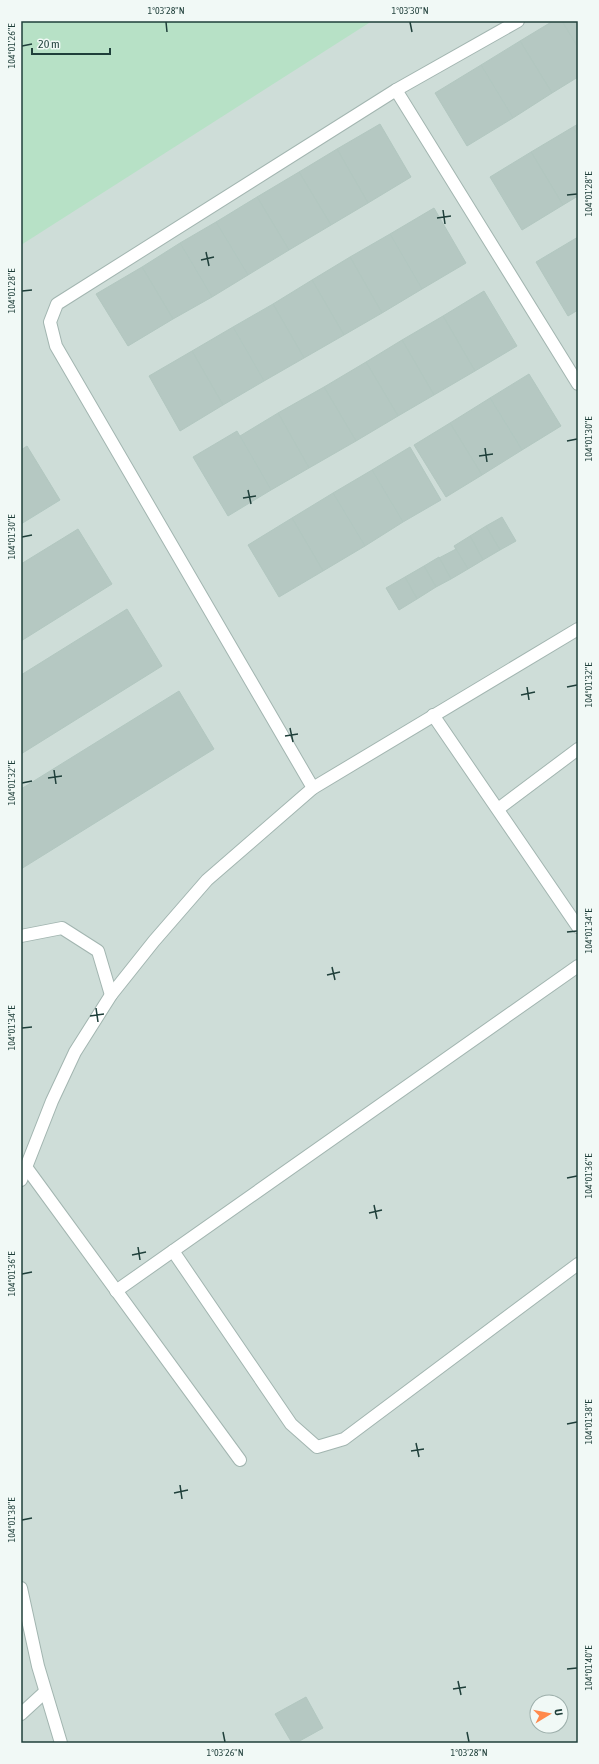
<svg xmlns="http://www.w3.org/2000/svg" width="599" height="1764" font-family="'Asap Condensed',sans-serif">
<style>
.built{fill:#ceddd8;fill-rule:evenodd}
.green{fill:#b7e1c6}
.building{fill:#b5c8c2;stroke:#b2c7c0}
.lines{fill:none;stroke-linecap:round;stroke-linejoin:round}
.minor-casing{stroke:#a2b5b0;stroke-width:14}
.minor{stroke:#fff;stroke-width:12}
.ticks{fill:none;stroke:#1f3f3a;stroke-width:1.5}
.neatline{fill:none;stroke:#1f3f3a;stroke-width:1.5}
.ticks-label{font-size:10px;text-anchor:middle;fill:#1f3f3a}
</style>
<rect width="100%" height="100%" fill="#e0ede8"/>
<path class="built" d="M357 21H578V1743H21V225ZM537 1702H561V1726H537Z"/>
<polygon class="green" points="21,21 372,21 21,245"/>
<g class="building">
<polygon points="553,21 562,21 578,47 578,77 552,93 520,41"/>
<polygon points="562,21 578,21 578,47"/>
<polygon points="520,41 552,93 513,118 481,65"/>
<polygon points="481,65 513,118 467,146 435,93"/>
<polygon points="380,124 411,177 368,203 337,149"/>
<polygon points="578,124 578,136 573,127"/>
<polygon points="573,127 578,136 578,196 563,205 531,152"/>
<polygon points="337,149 368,203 331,225 299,172"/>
<polygon points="531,152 563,205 522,230 490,177"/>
<polygon points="299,172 331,225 289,250 257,197"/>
<polygon points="257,197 289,250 248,275 216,222"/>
<polygon points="434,208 466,263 422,289 390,234"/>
<polygon points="216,222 248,275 212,297 180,243"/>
<polygon points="390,234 422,289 382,313 350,257"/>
<polygon points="578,237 578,310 568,316 536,262"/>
<polygon points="180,243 212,297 173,319 142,267"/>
<polygon points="350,257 382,313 344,335 312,280"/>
<polygon points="142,267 173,319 128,346 96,294"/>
<polygon points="312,280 344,335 304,358 273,304"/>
<polygon points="484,291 517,346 475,371 443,316"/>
<polygon points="273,304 304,358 264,381 233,327"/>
<polygon points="443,316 475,371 434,395 402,340"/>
<polygon points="233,327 264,381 223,405 192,351"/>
<polygon points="402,340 434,395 398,416 366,362"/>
<polygon points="192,351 223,405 180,431 149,376"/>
<polygon points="366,362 398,416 356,441 324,387"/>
<polygon points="529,374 561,426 522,450 490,398"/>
<polygon points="324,387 356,441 309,468 278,413"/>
<polygon points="490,398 522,450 482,475 450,423"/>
<polygon points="278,413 309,468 271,490 240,436"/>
<polygon points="450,423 482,475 446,497 414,445"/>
<polygon points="237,431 271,490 228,516 193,457"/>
<polygon points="27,446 60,500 21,524 21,450"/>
<polygon points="410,447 441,500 403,522 372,470"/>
<polygon points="372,470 403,522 365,546 333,493"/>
<polygon points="333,493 365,546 323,571 292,518"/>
<polygon points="502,517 516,541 500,550 486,526"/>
<polygon points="292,518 323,571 279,597 248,545"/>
<polygon points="486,526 500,550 483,560 470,536"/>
<polygon points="78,529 112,584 21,641 21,564"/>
<polygon points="470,536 483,560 468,569 454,546"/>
<polygon points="456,549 468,569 451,579 439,558"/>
<polygon points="439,557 451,579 436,587 424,566"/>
<polygon points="424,566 436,587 417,599 405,577"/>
<polygon points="405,577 417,599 399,610 386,588"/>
<polygon points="127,609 162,666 21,754 21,675"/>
<polygon points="179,691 214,749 21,869 21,789"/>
<polygon points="306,1697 323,1728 296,1743 292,1743 275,1714"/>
</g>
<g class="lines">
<g class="minor-casing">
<g id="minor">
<polyline points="396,90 578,384"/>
<polyline points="433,715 578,927"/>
<polyline points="313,788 56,346 50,322 57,304 396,90 518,21"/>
<polyline points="498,809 578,749"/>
<polyline points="21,936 62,928 98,951 111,995"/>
<polyline points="26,1167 240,1460"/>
<polyline points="21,1180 52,1101 75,1052 111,995 154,941 207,880 313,788 578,629"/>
<polyline points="173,1251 291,1424 317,1447 344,1439 578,1264"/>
<polyline points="116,1291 578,966"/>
<polyline points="21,1588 38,1666 61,1743"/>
<polyline points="21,1714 45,1692"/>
</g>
</g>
<use href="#minor" class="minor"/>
</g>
<path class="ticks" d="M166 22 167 32M410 22 412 32M22 46 32 44M567 195 577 194M443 210 445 224M437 218 451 216M206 252 209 266M201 260 214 257M22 291 32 290M567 441 577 439M485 448 487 462M479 456 493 454M248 490 251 504M243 498 256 496M22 537 32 535M527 687 529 700M567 687 577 685M521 695 535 692M290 728 293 742M285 736 298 734M54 770 56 784M48 778 62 776M22 783 32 781M567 932 577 931M332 967 335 980M327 975 340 972M96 1008 98 1022M90 1016 104 1014M22 1028 32 1027M567 1178 577 1176M374 1205 377 1219M369 1213 382 1210M138 1247 140 1260M132 1255 146 1252M22 1274 32 1272M567 1424 577 1422M416 1443 419 1457M411 1451 424 1449M180 1485 182 1499M174 1493 188 1490M22 1520 32 1518M567 1669 577 1668M458 1681 461 1695M453 1689 466 1687M223 1732 225 1742M467 1732 469 1742"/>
<rect width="599" height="1764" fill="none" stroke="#f1f9f6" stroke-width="44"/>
<g transform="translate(549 1714) rotate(80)"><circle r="19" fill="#f1f9f6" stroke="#9dafab"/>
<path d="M0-3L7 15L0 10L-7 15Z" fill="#ff894c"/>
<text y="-6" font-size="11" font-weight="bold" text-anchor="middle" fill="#1f3f3a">U</text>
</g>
<path d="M32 48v6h78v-6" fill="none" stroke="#1f3f3a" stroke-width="2"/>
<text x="38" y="48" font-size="12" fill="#1f3f3a" stroke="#f1f9f6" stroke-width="3" paint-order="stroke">20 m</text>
<rect x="22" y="22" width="555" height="1720" class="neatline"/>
<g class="ticks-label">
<text x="166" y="14">1°03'28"N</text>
<text x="410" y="14">1°03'30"N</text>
<text transform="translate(11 46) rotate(-90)" y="4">104°01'26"E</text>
<text transform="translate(588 194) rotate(-90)" y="4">104°01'28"E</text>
<text transform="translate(11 291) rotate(-90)" y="4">104°01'28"E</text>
<text transform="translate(588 439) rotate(-90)" y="4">104°01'30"E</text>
<text transform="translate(11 537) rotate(-90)" y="4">104°01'30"E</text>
<text transform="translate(588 685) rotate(-90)" y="4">104°01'32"E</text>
<text transform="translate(11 783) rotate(-90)" y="4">104°01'32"E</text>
<text transform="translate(588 931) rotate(-90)" y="4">104°01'34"E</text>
<text transform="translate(11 1028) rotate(-90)" y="4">104°01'34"E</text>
<text transform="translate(588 1176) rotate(-90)" y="4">104°01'36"E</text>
<text transform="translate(11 1274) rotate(-90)" y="4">104°01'36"E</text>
<text transform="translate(588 1422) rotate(-90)" y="4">104°01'38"E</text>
<text transform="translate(11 1520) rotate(-90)" y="4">104°01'38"E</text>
<text transform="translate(588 1668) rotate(-90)" y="4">104°01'40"E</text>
<text x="225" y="1756">1°03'26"N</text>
<text x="469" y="1756">1°03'28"N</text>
</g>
</svg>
